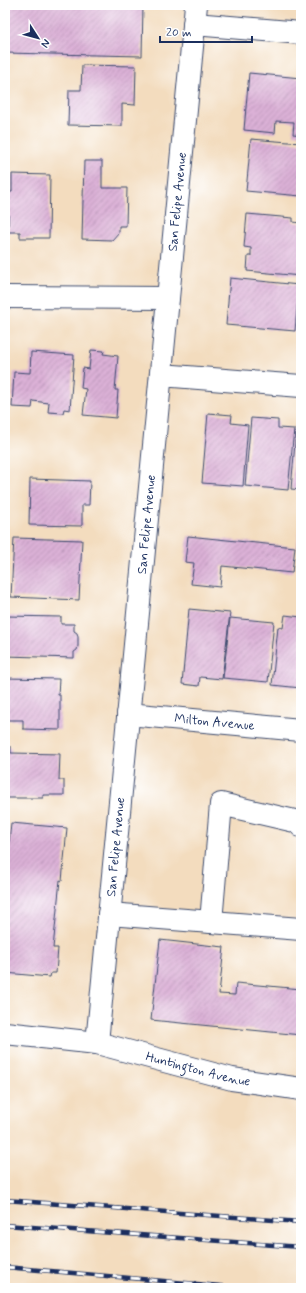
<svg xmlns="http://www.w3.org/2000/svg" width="306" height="1293" font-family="Mynerve,sans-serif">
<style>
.building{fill:url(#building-hatch)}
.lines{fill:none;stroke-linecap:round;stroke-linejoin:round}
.minor-casing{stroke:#3b496c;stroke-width:24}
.minor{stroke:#fff;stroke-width:22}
.rail-casing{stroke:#1b2f5e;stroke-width:4.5}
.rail{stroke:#fff;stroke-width:3;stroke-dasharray:9;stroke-linecap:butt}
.labels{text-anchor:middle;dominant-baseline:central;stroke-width:3;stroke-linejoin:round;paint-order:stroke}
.street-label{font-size:13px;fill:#1b2f5e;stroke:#fff}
</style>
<defs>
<pattern id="building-hatch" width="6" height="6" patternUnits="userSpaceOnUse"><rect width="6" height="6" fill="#dcb1d7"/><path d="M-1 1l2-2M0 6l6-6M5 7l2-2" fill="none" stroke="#b290b2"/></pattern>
</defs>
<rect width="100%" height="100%" fill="#fff"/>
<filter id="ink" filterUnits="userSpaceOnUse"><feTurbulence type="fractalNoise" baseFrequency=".025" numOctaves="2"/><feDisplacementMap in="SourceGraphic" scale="8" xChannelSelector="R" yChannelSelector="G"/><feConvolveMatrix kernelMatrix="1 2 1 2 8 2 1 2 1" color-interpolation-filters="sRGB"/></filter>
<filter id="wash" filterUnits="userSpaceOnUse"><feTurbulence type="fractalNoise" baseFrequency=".012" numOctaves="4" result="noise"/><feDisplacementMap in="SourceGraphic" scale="16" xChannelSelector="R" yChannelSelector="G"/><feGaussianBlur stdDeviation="0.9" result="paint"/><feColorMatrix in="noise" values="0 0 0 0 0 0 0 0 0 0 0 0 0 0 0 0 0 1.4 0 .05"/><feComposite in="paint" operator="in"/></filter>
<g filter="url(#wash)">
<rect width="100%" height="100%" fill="#f3dcbe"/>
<g id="blocks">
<g class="building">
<polygon points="5,5 143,5 142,56 5,53"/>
<polygon points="82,65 136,66 135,105 122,104 122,126 68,125 69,90 81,90"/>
<polygon points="249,73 301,78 301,135 293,134 294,122 276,121 275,133 244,130"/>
<polygon points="251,139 301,143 301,196 246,191"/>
<polygon points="84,161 102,161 102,188 127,188 126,226 119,226 119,232 112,240 82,239"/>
<polygon points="12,174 50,175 49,238 20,238 20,232 8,232 9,192 12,192"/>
<polygon points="247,214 293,218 293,222 301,223 301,276 247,271 248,256 251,256 251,248 244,247"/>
<polygon points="230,278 299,285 295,331 226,325"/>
<polygon points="91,350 104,351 103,354 118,356 115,390 118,390 116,418 83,415 86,389 81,388 83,368 89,369"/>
<polygon points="31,352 74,355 70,410 64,409 63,413 48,412 49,403 33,401 32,408 12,407 14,372 30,373"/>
<polygon points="208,413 232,415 231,423 248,425 243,486 202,483"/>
<polygon points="251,418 278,420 278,428 294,429 288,490 245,486"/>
<polygon points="297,420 301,421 301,490 291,489"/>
<polygon points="30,479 90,481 89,505 82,505 82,526 29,525"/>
<polygon points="299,527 301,528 301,548 297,547"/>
<polygon points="188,536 295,547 292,573 222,566 220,587 191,584 194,563 185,562"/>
<polygon points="14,538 82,540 79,600 11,597"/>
<polygon points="189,609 230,613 222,679 200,677 199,686 182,684"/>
<polygon points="285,615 301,617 301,688 272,685 278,627 283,628"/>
<polygon points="5,616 61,617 61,624 74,624 74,631 77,633 78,637 78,646 77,650 74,652 74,658 5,656"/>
<polygon points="230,618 274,622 268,682 223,678"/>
<polygon points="5,678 59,679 58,695 60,695 60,730 23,729 23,720 5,720"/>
<polygon points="5,747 11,747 11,753 60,754 59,780 64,780 64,795 43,795 43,798 5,798"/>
<polygon points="11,823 67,828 62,881 60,880 53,948 58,948 56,973 51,973 50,977 5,973 5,882"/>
<polygon points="160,940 224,947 219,994 235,995 236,983 301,989 301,1035 151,1020"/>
</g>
</g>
</g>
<g filter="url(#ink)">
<use href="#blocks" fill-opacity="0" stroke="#3b496c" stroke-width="1"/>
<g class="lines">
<g class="minor-casing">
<g id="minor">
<polyline points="194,24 301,33"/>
<polyline points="5,297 168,298"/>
<polyline points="161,375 301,386"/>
<path id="s1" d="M128 714 301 730"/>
<polyline points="109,914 301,929"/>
<polyline points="211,922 221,804 299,822 301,826"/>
<path id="s2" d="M5 1033 97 1043 232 1079 301 1089"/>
<path id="s3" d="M97 1043 196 5"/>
</g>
</g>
<use href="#minor" class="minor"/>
<g class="rail-casing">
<g id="rail">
<polyline points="5,1200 301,1222"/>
<polyline points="5,1225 301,1247"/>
<polyline points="5,1267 243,1288"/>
</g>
</g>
<use href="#rail" class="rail"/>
</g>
</g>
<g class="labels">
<g class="street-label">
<text stroke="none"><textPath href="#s3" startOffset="845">San Felipe Avenue</textPath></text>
<text stroke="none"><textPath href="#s3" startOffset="521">San Felipe Avenue</textPath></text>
<text stroke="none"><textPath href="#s1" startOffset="87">Milton Avenue</textPath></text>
<text stroke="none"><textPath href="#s3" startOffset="197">San Felipe Avenue</textPath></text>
<text stroke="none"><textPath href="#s2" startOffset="197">Huntington Avenue</textPath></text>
</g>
</g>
<rect width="306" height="1293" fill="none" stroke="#fff" stroke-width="20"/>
<g transform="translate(38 38) rotate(126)" stroke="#ffffff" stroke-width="3" paint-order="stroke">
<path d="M0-3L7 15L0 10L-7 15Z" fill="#1b2f5e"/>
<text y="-6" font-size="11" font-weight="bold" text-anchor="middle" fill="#1b2f5e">N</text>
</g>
<path d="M160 36v6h92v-6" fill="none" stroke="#1b2f5e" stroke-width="2"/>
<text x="166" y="36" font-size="12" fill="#1b2f5e" stroke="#ffffff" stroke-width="3" paint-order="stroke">20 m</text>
</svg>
